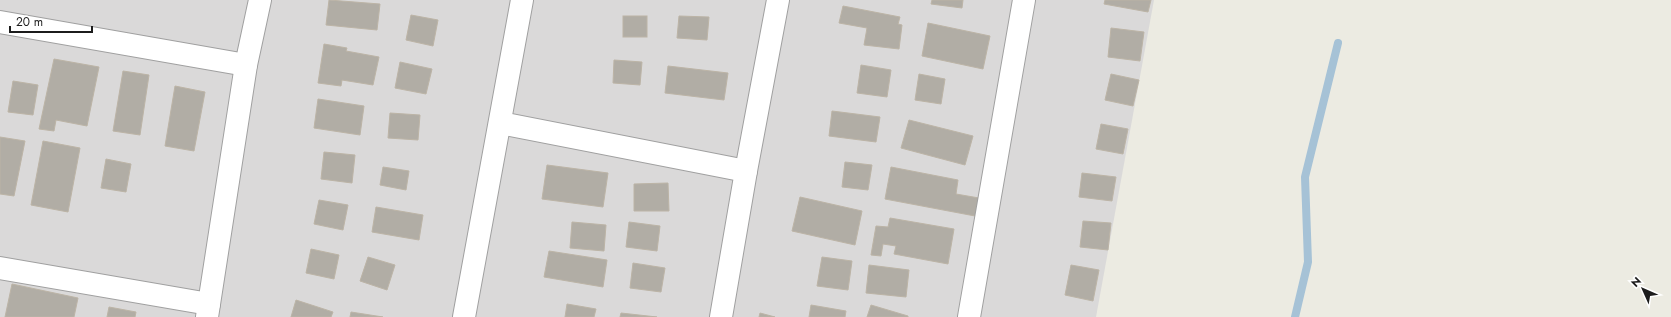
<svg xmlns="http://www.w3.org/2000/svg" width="1671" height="317" font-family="Jost,sans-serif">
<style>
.residential{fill:#dad9d9}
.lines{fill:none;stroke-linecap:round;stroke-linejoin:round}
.stream{stroke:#a6c2d6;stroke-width:8}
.building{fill:#b1ada5;stroke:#bcb4a6}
.street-casing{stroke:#a0a0a0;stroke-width:24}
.street{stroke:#fff;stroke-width:22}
</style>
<rect width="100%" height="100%" fill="#ecebe2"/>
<polygon class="residential" points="0,0 1154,0 1096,317 0,317"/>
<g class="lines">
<polyline class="stream" points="1295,317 1308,262 1305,177 1338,43"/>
</g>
<g class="building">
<polygon points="329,0 380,4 377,30 326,25"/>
<polygon points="932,0 963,0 962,8 931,4"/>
<polygon points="1105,0 1151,0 1148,12 1104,4"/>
<polygon points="843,6 900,17 898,24 902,25 899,49 864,45 867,28 839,23"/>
<polygon points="411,15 438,20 433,46 406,40"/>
<rect x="623" y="16" width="24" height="21"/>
<polygon points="679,16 709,17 707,40 677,38"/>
<polygon points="928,23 990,36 983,69 922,56"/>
<polygon points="1111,28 1144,32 1140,61 1108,57"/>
<polygon points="324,44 347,48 346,51 379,57 373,85 342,80 341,86 318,83"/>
<polygon points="54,59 99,67 87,126 56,120 54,131 39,129"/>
<polygon points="614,60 642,62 640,85 613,83"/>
<polygon points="400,62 432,69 426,94 395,88"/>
<polygon points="861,65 891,70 887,97 857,93"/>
<polygon points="668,66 728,73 724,100 665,93"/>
<polygon points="123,71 149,75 140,135 113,131"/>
<polygon points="919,74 945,79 941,104 915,100"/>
<polygon points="1111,74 1139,80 1133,106 1105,100"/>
<polygon points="13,81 38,85 33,115 8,112"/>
<polygon points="175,86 205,92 194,151 165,146"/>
<polygon points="318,99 364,106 360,135 314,128"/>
<polygon points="832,111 880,117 876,142 829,136"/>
<polygon points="390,113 420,115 418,140 388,138"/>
<polygon points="909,120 973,136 965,165 901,148"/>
<polygon points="1101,124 1128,129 1123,154 1096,149"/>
<polygon points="0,137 25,141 14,196 0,194"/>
<polygon points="43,141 80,148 68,212 31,205"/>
<polygon points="324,152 355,155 352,183 321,179"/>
<polygon points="106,159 131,164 126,192 101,188"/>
<polygon points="845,162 872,165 868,190 842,187"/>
<polygon points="547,165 608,173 603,207 542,199"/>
<polygon points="383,167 409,171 406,190 380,185"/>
<polygon points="891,167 958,180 956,194 979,198 975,216 885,199"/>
<polygon points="1082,173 1116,177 1112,201 1079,197"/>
<polygon points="668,183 669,211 634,211 634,184"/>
<polygon points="800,197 862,211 855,245 792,231"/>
<polygon points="319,200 348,205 343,230 314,224"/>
<polygon points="376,207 423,215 419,240 372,232"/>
<polygon points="890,218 954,229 948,264 894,254 896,246 883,244 881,256 871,255 876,226 888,227"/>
<polygon points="1083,221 1111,223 1108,250 1080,247"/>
<polygon points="572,222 606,225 604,251 570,248"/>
<polygon points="629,222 660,226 657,251 626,247"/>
<polygon points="311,249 339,255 334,279 306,273"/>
<polygon points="549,251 607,260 603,287 544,277"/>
<polygon points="368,257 395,265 387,290 360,281"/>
<polygon points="822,257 852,261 848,290 817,286"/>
<polygon points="633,263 665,268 661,292 630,288"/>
<polygon points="869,265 909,270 906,297 866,293"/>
<polygon points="1071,265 1099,270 1093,301 1065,295"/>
<polygon points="12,284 78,298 74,317 5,317"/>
<polygon points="296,300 333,312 331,317 291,317"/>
<polygon points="567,304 596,309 594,317 565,317"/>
<polygon points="811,305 846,311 845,317 809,317"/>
<polygon points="871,305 908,316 908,317 867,317"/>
<polygon points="109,307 136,312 135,317 107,317"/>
<polygon points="351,312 383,317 350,317"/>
<polygon points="621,313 657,317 620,317"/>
<polygon points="760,313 775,317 759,317"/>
</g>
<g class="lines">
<g class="street-casing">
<g id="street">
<polyline points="0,22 246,65"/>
<polyline points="500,123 746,171"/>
<polyline points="0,268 209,304"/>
<polyline points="207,317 246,65 260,0"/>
<polyline points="464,317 522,0"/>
<polyline points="721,317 746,171 778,0"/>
<polyline points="969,317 1024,0"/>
</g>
</g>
<use href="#street" class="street"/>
</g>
<g transform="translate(1643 289) rotate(315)" stroke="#ffffff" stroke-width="3" paint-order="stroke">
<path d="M0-3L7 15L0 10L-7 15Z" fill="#1c1c1c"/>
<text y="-6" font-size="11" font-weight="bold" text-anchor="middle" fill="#1c1c1c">N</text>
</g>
<path d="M10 26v6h82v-6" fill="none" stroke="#1c1c1c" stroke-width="2"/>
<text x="16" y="26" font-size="12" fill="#1c1c1c" stroke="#ffffff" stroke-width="3" paint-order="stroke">20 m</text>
</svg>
